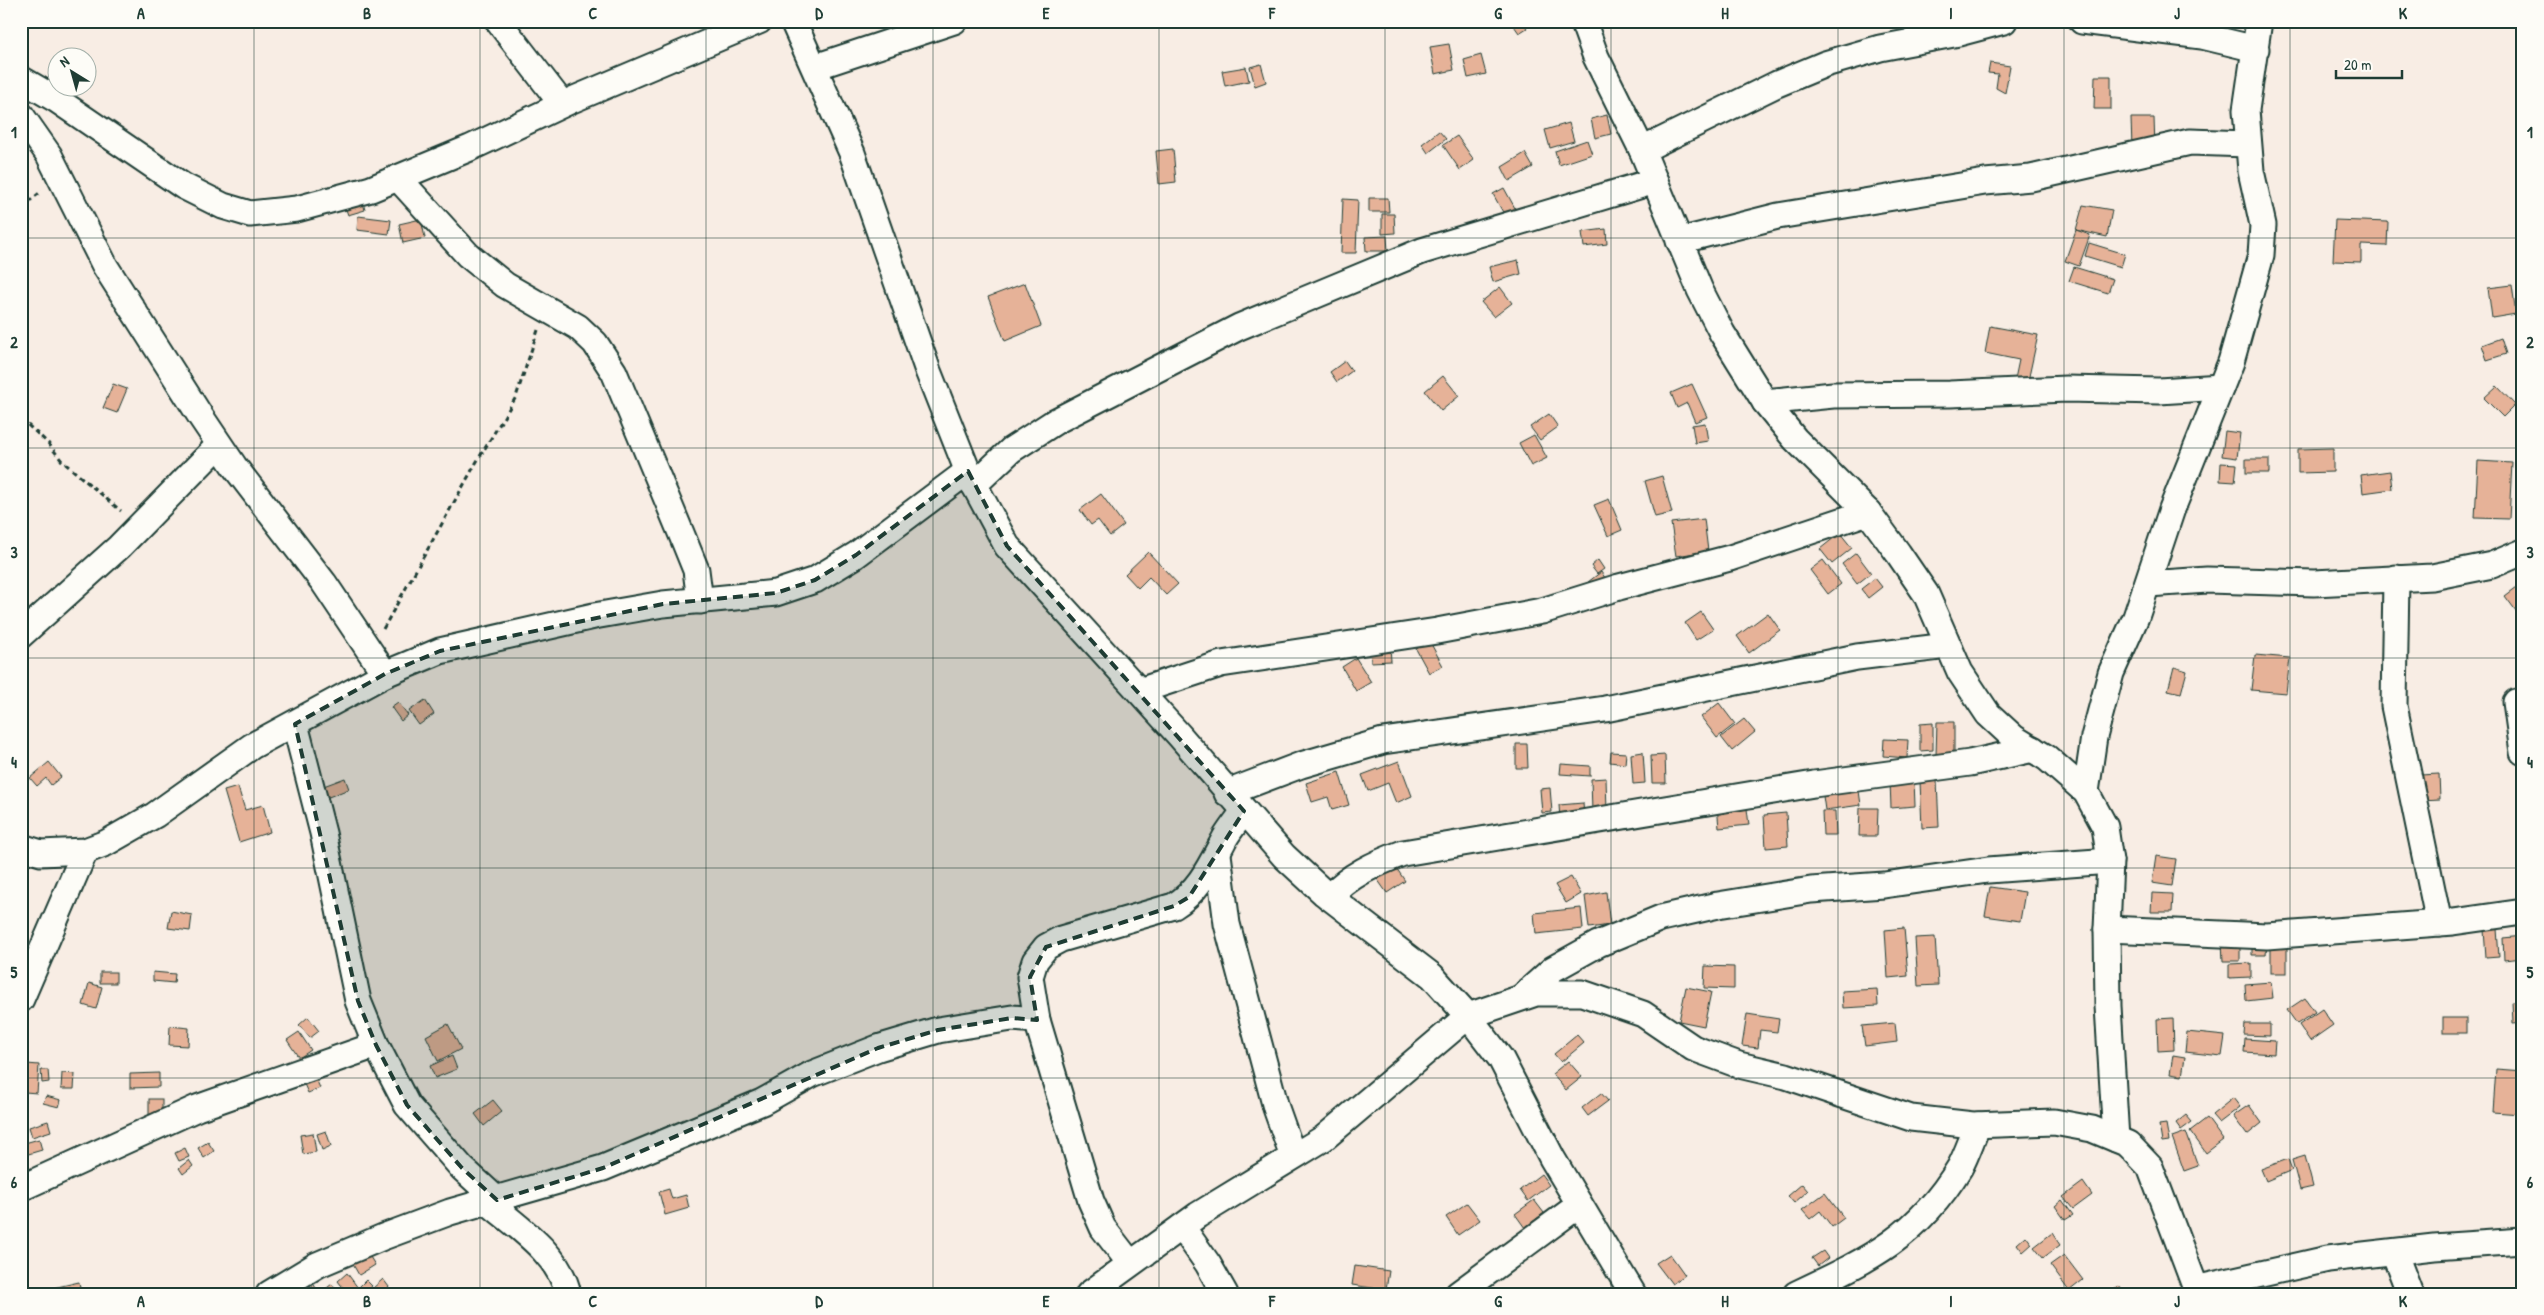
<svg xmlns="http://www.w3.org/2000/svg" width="2544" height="1315" font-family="'Patrick Hand',sans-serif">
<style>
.building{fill:#e6b298;stroke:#1f3d34}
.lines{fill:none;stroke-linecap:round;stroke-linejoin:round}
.street-casing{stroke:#1f3d34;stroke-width:29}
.path{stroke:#1f3d34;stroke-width:3;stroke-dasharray:5 4;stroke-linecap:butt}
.street{stroke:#fdfcf7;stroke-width:25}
.marked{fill:#1f3d34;fill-opacity:0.2;stroke:#1f3d34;stroke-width:4;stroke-dasharray:10 6;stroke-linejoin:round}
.grid{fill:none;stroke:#1f3d34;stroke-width:1;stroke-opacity:0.55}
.neatline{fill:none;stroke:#1f3d34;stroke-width:2}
.grid-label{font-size:16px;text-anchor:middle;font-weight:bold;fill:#1f3d34}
</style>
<rect width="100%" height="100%" fill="#f8ede4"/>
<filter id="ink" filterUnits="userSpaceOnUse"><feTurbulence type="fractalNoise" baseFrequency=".02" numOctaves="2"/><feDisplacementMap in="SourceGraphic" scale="10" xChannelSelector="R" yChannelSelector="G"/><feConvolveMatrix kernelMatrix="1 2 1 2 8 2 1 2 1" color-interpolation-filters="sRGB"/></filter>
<g filter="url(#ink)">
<g class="building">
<polygon points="1485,21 1497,21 1497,23 1485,24"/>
<polygon points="1515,21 1522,21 1527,28 1519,33 1512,23"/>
<polygon points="1449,44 1454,70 1435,74 1430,47"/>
<polygon points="1481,55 1486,74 1468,78 1464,60"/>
<polygon points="1990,63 2010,66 2005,93 1996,88 1998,74 1988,73"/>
<polygon points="1261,64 1266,82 1255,86 1250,67"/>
<polygon points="1246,67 1249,81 1225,86 1222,71"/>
<polygon points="2095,76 2111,76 2111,109 2094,109"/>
<polygon points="1607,115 1611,134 1595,138 1591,119"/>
<polygon points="2131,118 2154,118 2155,148 2132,148"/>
<polygon points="1569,123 1574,141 1550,148 1545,130"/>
<polygon points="1439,131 1446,139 1428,153 1422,144"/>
<polygon points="1457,136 1474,160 1460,170 1443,145"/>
<polygon points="1587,140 1592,154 1559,165 1555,151"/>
<polygon points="1173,149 1176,182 1159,184 1156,151"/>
<polygon points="1525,153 1533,167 1509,181 1502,167"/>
<polygon points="1504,188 1516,210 1505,216 1493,194"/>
<polygon points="1369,198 1388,198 1389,212 1369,212"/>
<polygon points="362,199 365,210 348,215 344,204"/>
<polygon points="1343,199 1358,200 1356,253 1341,253"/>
<polygon points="2083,205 2112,210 2107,237 2076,230"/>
<polygon points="1382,214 1394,214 1395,233 1382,234"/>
<polygon points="358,216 391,220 389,234 357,230"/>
<polygon points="421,219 425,238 403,243 399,224"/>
<polygon points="2335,220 2388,222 2387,246 2361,245 2361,262 2333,261"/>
<polygon points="1606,229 1607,244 1584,247 1582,232"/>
<polygon points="2076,230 2090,235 2079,266 2065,261"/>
<polygon points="1387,236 1388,251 1366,251 1365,237"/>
<polygon points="2089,243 2125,254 2121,267 2085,256"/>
<polygon points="1518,260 1521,274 1493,282 1489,267"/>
<polygon points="2074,267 2113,279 2108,293 2069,281"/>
<polygon points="1025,283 1041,326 1005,341 988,297"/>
<polygon points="2512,285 2516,314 2492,318 2488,288"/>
<polygon points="1500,287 1512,303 1494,317 1481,302"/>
<polygon points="1990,326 2038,335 2028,381 2015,379 2019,360 1985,353"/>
<polygon points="2501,338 2506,354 2487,360 2482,345"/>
<polygon points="1345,361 1352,371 1337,382 1330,372"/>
<polygon points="1443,376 1459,396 1441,411 1425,391"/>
<polygon points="113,384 127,389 117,413 103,408"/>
<polygon points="1692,384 1707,417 1695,422 1687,403 1677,408 1671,393"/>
<polygon points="2497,386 2515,405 2503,417 2484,398"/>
<polygon points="1549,414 1558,427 1540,440 1530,427"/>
<polygon points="1705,423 1708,441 1695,443 1692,425"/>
<polygon points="2225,431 2240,433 2237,458 2222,456"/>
<polygon points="1534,435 1547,458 1531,466 1519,443"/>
<polygon points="2333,448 2333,472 2298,473 2298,449"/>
<rect x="2246" y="459" width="23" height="14"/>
<polygon points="2478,461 2512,463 2509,519 2475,518"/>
<polygon points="2221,463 2237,464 2235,482 2220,481"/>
<polygon points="2390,471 2392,489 2363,493 2361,475"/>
<polygon points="1662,476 1672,513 1655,517 1645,481"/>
<polygon points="1101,494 1124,525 1110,536 1098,520 1091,525 1080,510"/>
<polygon points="1609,499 1622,530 1608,536 1594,505"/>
<polygon points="1704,519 1708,551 1676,556 1671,523"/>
<polygon points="1840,533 1852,548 1832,564 1820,549"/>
<polygon points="1148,552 1178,584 1166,595 1149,577 1138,588 1125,574"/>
<polygon points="1856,553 1871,573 1857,584 1842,564"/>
<polygon points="1598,560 1604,569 1597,574 1591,566"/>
<polygon points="1823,560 1841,584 1828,594 1810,570"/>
<polygon points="1601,572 1608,582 1596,592 1588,582"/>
<polygon points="1875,578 1882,587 1868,598 1861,589"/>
<polygon points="2521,584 2523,587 2522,619 2505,596"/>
<polygon points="1701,612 1713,629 1696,640 1685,623"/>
<polygon points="1768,613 1780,630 1749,653 1737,636"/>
<polygon points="1430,642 1443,666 1429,673 1416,649"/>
<polygon points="1390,647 1391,661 1371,662 1370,649"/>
<polygon points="2255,655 2290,658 2286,693 2251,690"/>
<polygon points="1356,658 1371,682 1356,691 1342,667"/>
<polygon points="2174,667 2187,671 2181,693 2168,690"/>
<polygon points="425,700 434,714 419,725 409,711"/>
<polygon points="398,702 408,715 401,721 391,707"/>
<polygon points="1719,703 1735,724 1717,738 1701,717"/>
<polygon points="1744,719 1755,732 1732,751 1721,737"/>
<polygon points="1937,722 1954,722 1954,756 1936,755"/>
<polygon points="1933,723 1933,750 1920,751 1920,724"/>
<polygon points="1884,739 1908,740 1907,758 1883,756"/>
<polygon points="1516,744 1527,744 1528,768 1516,768"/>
<polygon points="1611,752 1626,753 1625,764 1610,762"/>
<polygon points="1643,752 1645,783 1633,784 1631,754"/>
<polygon points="1665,755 1666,783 1652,783 1651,756"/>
<polygon points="1399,761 1412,796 1396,803 1388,783 1368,791 1362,775"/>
<polygon points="49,762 61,777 51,785 46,778 37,786 30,778"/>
<polygon points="1561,764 1590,766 1590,776 1560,774"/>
<polygon points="1339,772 1349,805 1332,810 1328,797 1312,802 1306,783"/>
<polygon points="2439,774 2440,799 2421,800 2420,775"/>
<polygon points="345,778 349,789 326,798 321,787"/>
<polygon points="1606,778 1607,812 1592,812 1591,779"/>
<polygon points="1914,780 1915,806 1891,808 1890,781"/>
<polygon points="1937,780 1939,827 1922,828 1920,781"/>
<polygon points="238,787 245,810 263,805 270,832 239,842 224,791"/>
<polygon points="1550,788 1552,812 1542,813 1540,789"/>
<polygon points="1859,791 1861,805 1825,810 1823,796"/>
<polygon points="1746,801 1749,825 1719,828 1717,805"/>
<polygon points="1583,803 1584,817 1560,819 1559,805"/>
<polygon points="1860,808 1878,808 1877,836 1859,836"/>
<polygon points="1822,811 1835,811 1836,835 1823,835"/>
<polygon points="1786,813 1788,846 1766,848 1764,815"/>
<polygon points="2156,856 2176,859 2172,886 2152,883"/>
<polygon points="1393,863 1405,881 1387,893 1375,876"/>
<polygon points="1571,877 1581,894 1566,903 1555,885"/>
<polygon points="1990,887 2025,892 2020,921 1985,916"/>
<polygon points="1606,892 1610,925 1589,928 1585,896"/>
<polygon points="2152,893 2173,894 2172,912 2151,912"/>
<polygon points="1581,908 1583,929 1536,934 1534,913"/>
<polygon points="171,911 192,915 190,931 168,928"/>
<polygon points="1904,928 1908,976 1888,978 1885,930"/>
<polygon points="2497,929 2499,957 2486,958 2484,930"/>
<polygon points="2523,936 2523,958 2504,960 2503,938"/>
<polygon points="1935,937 1938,985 1918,986 1915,938"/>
<polygon points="2240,941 2240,961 2223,961 2222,942"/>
<polygon points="2252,942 2267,943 2266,955 2252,955"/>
<rect x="2271" y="947" width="16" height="26"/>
<polygon points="2251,963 2251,977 2229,978 2229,964"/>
<polygon points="1705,966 1734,967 1734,989 1704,988"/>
<rect x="100" y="972" width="16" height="11"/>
<polygon points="153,972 175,974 174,983 153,981"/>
<polygon points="2271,982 2273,998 2246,1001 2245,984"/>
<polygon points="89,983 102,987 96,1009 83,1005"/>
<polygon points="1686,987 1711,992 1704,1026 1679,1021"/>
<polygon points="1877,989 1878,1006 1843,1008 1842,991"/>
<polygon points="2305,998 2315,1012 2297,1024 2287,1010"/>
<polygon points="2512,1002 2523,1002 2523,1022 2513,1023"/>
<polygon points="2322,1009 2333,1025 2310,1041 2299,1025"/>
<polygon points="1747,1014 1779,1019 1777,1032 1760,1030 1758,1048 1742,1046"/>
<polygon points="308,1017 319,1031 310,1038 299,1025"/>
<polygon points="2173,1018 2174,1050 2158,1051 2157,1019"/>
<rect x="2443" y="1018" width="23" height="15"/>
<polygon points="1895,1023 1897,1042 1865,1046 1862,1026"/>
<polygon points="448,1024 461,1049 438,1061 426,1036"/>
<polygon points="2245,1024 2270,1024 2270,1036 2244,1035"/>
<polygon points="170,1026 189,1028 188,1046 169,1045"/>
<polygon points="299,1032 311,1050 299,1058 287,1040"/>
<polygon points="2187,1032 2225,1036 2222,1056 2185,1052"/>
<polygon points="1577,1035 1584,1043 1561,1062 1554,1054"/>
<polygon points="2245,1039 2275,1041 2274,1054 2244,1052"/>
<polygon points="2173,1055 2185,1057 2182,1076 2170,1074"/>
<polygon points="452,1056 457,1069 435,1078 430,1066"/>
<polygon points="1568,1061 1582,1077 1566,1090 1552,1074"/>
<polygon points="27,1064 39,1065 37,1093 25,1092"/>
<polygon points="2496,1069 2523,1071 2521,1114 2493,1112"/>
<polygon points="41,1070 48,1070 49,1082 42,1083"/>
<polygon points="62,1073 75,1074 74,1089 61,1089"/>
<polygon points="159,1073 159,1087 130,1088 130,1074"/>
<polygon points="316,1079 320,1088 308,1093 304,1084"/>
<polygon points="1601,1093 1608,1101 1588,1116 1582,1108"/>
<polygon points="46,1096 61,1100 59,1107 43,1103"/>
<polygon points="2233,1098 2240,1107 2219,1123 2212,1115"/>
<rect x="149" y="1099" width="13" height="22"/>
<polygon points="493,1100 502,1111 484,1126 475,1114"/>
<polygon points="2249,1105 2262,1123 2247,1135 2233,1116"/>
<polygon points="2186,1115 2192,1122 2181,1130 2176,1123"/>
<polygon points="2207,1118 2223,1140 2206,1153 2190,1131"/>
<polygon points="48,1121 51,1131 32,1137 29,1127"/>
<polygon points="2166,1124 2169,1141 2162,1142 2159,1125"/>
<polygon points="326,1131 331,1146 322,1150 317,1134"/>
<polygon points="2186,1132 2198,1166 2184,1171 2172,1137"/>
<polygon points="313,1133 316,1152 303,1154 300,1135"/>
<polygon points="39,1139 42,1150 25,1155 21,1144"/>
<polygon points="208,1142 214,1151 204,1158 198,1148"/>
<polygon points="185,1148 189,1157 179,1161 175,1153"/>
<polygon points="2305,1156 2313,1187 2300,1190 2292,1160"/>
<polygon points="2288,1159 2292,1170 2266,1181 2261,1169"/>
<polygon points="189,1160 193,1166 183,1174 179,1168"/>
<polygon points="1541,1174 1549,1185 1528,1201 1520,1190"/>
<polygon points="2083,1182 2092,1195 2073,1209 2063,1197"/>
<polygon points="1802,1184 1808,1191 1794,1203 1788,1196"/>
<polygon points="669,1189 672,1199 686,1195 689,1208 665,1215 659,1192"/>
<polygon points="1825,1193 1844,1218 1832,1227 1820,1211 1810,1219 1802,1210"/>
<polygon points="1534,1200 1544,1213 1525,1228 1515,1214"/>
<polygon points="2062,1200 2073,1215 2065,1220 2055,1206"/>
<polygon points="1467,1203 1480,1220 1458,1235 1446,1217"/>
<polygon points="2052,1233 2060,1245 2043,1258 2034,1247"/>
<polygon points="2026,1236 2032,1244 2023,1252 2017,1244"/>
<polygon points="1823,1251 1828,1258 1818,1266 1812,1258"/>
<polygon points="367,1252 375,1265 359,1275 351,1261"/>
<polygon points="1670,1254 1685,1275 1672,1284 1656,1263"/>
<polygon points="2064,1255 2083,1280 2069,1291 2050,1265"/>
<polygon points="1355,1266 1389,1271 1386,1290 1352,1285"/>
<polygon points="347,1273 358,1288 351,1294 348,1294 338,1281"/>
<polygon points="383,1279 389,1287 381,1294 376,1294 372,1289"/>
<polygon points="366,1280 372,1286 365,1293 359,1287"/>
<polygon points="79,1282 81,1294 54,1294 53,1288"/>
<polygon points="332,1284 339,1294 325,1294 323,1291"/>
<polygon points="314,1285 320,1294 303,1294"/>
<polygon points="2119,1286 2125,1294 2109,1294"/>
</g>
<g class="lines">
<g class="street-casing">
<g id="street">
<polyline points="498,21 562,104"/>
<polyline points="793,21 852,153 928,371 970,477 1007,546 1179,735 1284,856 1324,893 1432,976 1468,1016 1501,1059 1552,1158 1633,1294"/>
<polyline points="1583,21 1596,57 1642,150 1700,290 1722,333 1765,402 1795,439 1868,512 1898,553 1926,594 1960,672 1988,714 2014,738 2047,758 2086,792 2105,827 2110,861 2107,929 2108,1006 2116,1139"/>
<polyline points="2082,21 2202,36 2256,49"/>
<polyline points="815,67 954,21"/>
<polyline points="21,79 57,100 183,186 223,206 250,214 297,209 371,189 470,148 572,100 759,21"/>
<polyline points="21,115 49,155 105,266 201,417 234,466 324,583 385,674"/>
<polyline points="1642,150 1777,84 1825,64 1880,48 1959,33 2004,21"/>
<polyline points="398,178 468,255 505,285 578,327 595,343 614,372 681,533 696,570 700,601"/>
<polyline points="1679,241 1778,216 1985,182 2031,178 2190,142 2247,144"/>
<polyline points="1765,402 1833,395 1950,394 2066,389 2159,391 2221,387"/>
<polyline points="974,485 1011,450 1056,421 1239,327 1422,251 1655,181"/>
<polyline points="2396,578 2394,706 2439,923"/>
<polyline points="2148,584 2207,580 2314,583 2432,577 2492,565 2523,552"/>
<polyline points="21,635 119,547 219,445"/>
<polyline points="1139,691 1221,664 1437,631 1542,611 1619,587 1730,558 1868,512"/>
<polyline points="2516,702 2523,752"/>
<polyline points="295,724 323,833 358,1001 376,1045 407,1105 462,1168 497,1200"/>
<polyline points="2086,792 2094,737 2111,673 2136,617 2172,509 2231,362 2261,255 2263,225 2251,171 2246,110 2259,21"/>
<polyline points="1227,793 1301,765 1383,741 1605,709 1857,657 1948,646"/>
<polyline points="21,847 41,853 85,851 106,843 155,815 252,746 385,674 440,651 594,616 663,604 776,593 815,580 856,555 968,471"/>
<polyline points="1218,854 1227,924 1276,1108 1293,1156"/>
<path d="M1329 897C1350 875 1374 864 1403 853L1814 784 1970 763 2033 749"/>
<polyline points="2107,929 2267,936 2453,922 2523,912"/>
<polyline points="1522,997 1553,969 1598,944 1661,918 1718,905 1811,890 1884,885 1988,870 2110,861"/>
<polyline points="21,999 85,851"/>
<polyline points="21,1188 197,1108 376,1045"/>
<path d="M488 1202C517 1227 560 1254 568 1294"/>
<polyline points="1182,1227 1208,1264 1225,1294"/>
<polyline points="2394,1252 2410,1294"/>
<path d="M1130 1263 1103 1228 1091 1201 1037 1020 1030 977 1035 961 1046 947 1061 939 1174 906C1200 890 1211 864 1225 838 1231 828 1238 820 1244 811"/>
<polyline points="2195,1289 2328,1259 2434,1247 2523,1241"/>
<polyline points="269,1294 317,1265 383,1237 450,1212 603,1168 762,1102 812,1074 878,1048 938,1030 1012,1018 1037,1020"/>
<polyline points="1089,1294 1198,1215 1324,1138 1468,1016 1536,993 1582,993 1643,1014 1693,1048 1739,1065 1786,1076 1911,1118 1973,1125 2054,1122 2092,1129 2128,1144 2150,1167 2198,1294"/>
<polyline points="1458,1294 1579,1205"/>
<path d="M1796 1294C1868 1260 1917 1238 1960 1167 1967 1154 1972 1138 1978 1125"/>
</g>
</g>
<g class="path">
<polyline points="21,208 42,191"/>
<polyline points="21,419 48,443 62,461 121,511"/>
<polyline points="383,629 476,463 516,397 538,330"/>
</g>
<use href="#street" class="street"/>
</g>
</g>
<path class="marked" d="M968 471 1007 546 1244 811 1189 897 1174 906 1046 947 1030 977 1037 1020 1012 1018 938 1030 878 1048 603 1168 497 1200 462 1168 407 1105 376 1045 358 1001 295 724 385 674 440 651 663 604 776 593 815 580 856 555Z"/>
<path class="grid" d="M254 21V1294M480 21V1294M706 21V1294M933 21V1294M1159 21V1294M1385 21V1294M1611 21V1294M1838 21V1294M2064 21V1294M2290 21V1294M21 238H2523M21 448H2523M21 658H2523M21 868H2523M21 1078H2523"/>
<rect width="2544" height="1315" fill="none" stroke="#fdfcf7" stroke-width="55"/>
<g transform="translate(72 72) rotate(323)"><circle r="24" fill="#fdfcf7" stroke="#a4b0a9"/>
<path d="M0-4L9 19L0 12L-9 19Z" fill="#1f3d34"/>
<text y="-8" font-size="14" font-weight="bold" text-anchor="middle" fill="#1f3d34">N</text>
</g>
<path d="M2336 70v8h66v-8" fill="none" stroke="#1f3d34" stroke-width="2.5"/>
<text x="2344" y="70" font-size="15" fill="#1f3d34" stroke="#fdfcf7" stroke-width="4" paint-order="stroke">20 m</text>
<rect x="28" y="28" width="2488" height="1260" class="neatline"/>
<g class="grid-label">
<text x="141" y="19">A</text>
<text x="367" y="19">B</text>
<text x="593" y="19">C</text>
<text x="819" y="19">D</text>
<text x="1046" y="19">E</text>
<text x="1272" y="19">F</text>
<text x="1498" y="19">G</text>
<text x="1725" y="19">H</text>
<text x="1951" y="19">I</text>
<text x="2177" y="19">J</text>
<text x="2403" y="19">K</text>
<text x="14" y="138">1</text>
<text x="2530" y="138">1</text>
<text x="14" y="348">2</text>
<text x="2530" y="348">2</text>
<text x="14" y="558">3</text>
<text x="2530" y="558">3</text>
<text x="14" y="768">4</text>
<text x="2530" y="768">4</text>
<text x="14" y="978">5</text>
<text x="2530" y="978">5</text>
<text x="14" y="1188">6</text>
<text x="2530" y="1188">6</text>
<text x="141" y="1307">A</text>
<text x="367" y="1307">B</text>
<text x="593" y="1307">C</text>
<text x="819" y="1307">D</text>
<text x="1046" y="1307">E</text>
<text x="1272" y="1307">F</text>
<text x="1498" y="1307">G</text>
<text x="1725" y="1307">H</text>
<text x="1951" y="1307">I</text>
<text x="2177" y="1307">J</text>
<text x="2403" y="1307">K</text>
</g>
</svg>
